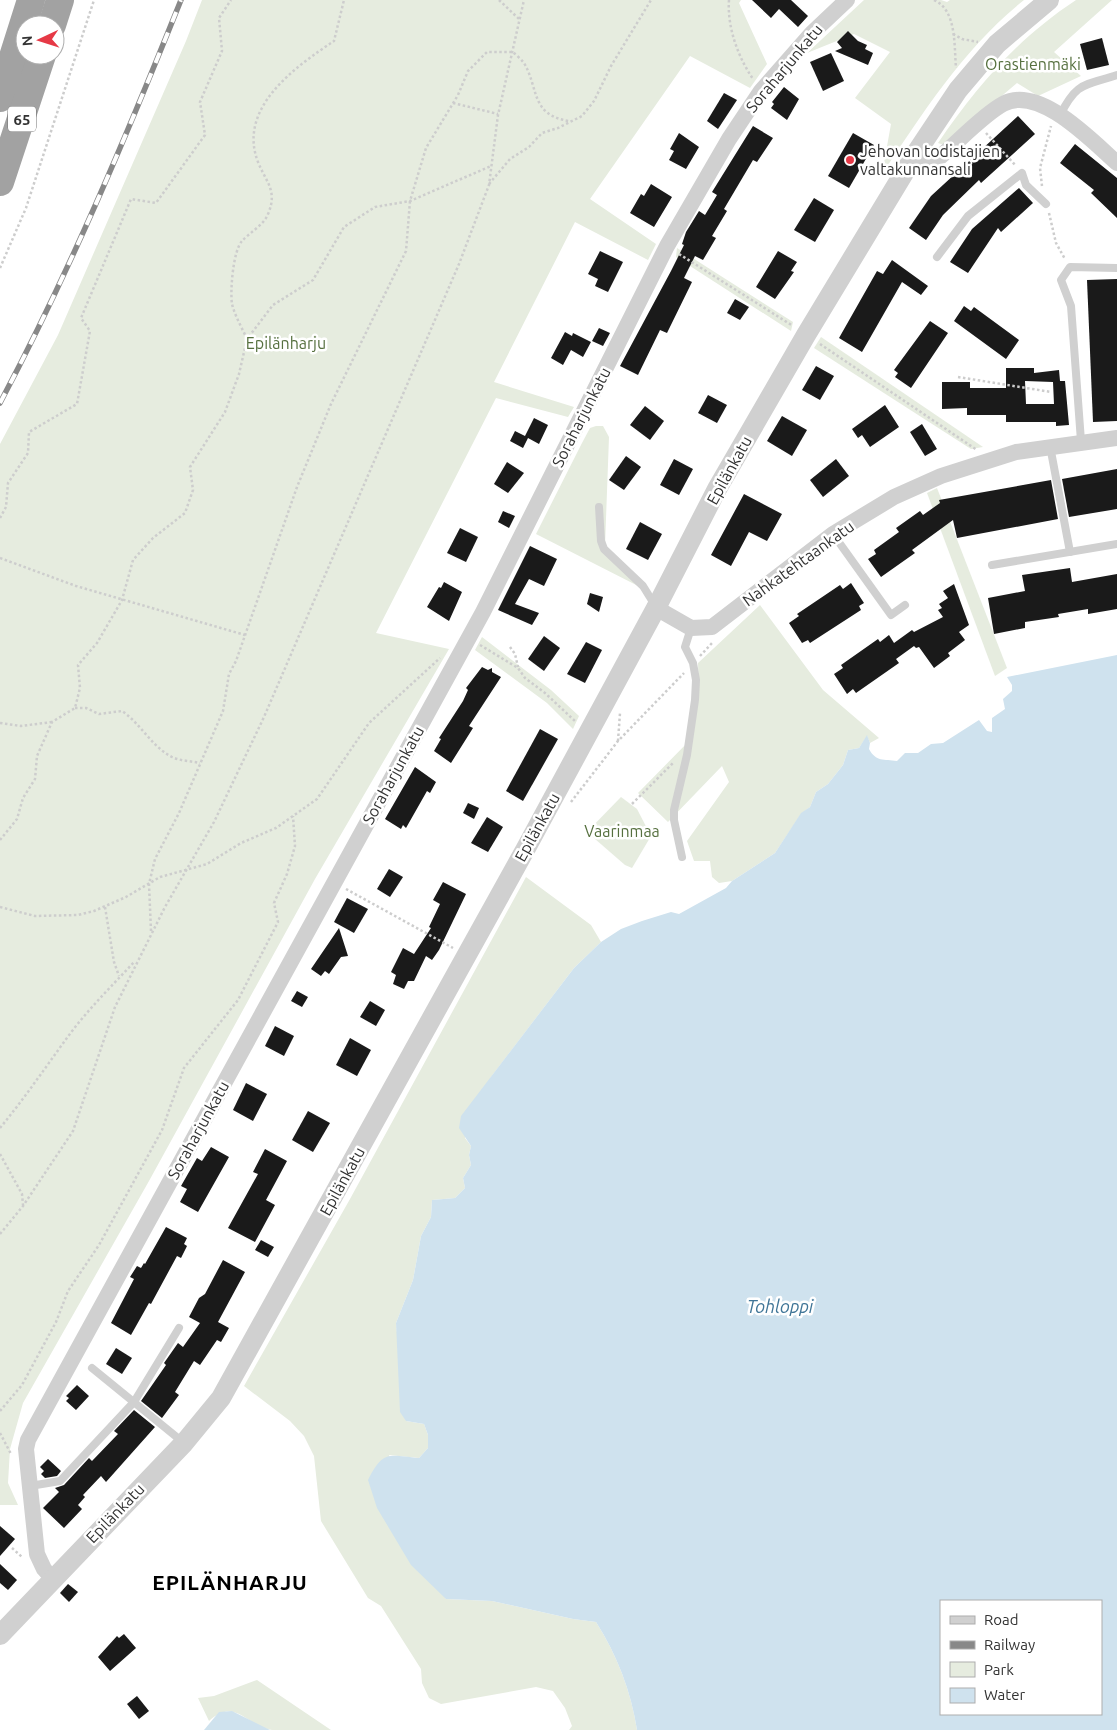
<svg xmlns="http://www.w3.org/2000/svg" width="1117" height="1730" font-family="Ubuntu,sans-serif">
<style>
.green{fill:#e6ecdf}
.water{fill:#cfe2ee;fill-rule:evenodd}
.building{fill:#1a1a1a;fill-rule:evenodd}
.lines{fill:none;stroke-linecap:round;stroke-linejoin:round}
.path{stroke:#cdcdcd;stroke-width:2.5;stroke-dasharray:2.5 2.5;stroke-linecap:butt}
.service{stroke:#d0d0d0;stroke-width:8}
.minor{stroke:#d0d0d0;stroke-width:16}
.tertiary{stroke:#d0d0d0;stroke-width:20}
.trunk{stroke:#a2a2a2;stroke-width:28}
.rail-casing{stroke:#888;stroke-width:5.5}
.rail{stroke:#fff;stroke-width:4;stroke-dasharray:11;stroke-linecap:butt}
.poi-dot{fill:#e63946;stroke:#fff;stroke-width:2}
.labels{text-anchor:middle;dominant-baseline:central;stroke-width:5;stroke-linejoin:round;paint-order:stroke}
.shield{fill:#fff;stroke:#707070;stroke-width:1}
.shield-label{font-size:15px;font-weight:bold;fill:#333}
.park-label{font-size:16px;fill:#56703f;stroke:#fff}
.street-label{font-size:16px;fill:#333;stroke:#fff}
.poi-label{font-size:16px;fill:#333;stroke:#fff;text-anchor:start}
.water-label{font-size:18px;font-style:italic;fill:#3f7597;stroke:#fff}
.district-label{font-size:21px;font-weight:bold;letter-spacing:1px;fill:#000;stroke:#fff}
</style>
<rect width="100%" height="100%" fill="#fff"/>
<g class="green">
<polygon points="202,0 741,0 739,3 767,64 750,88 690,56 590,199 656,244 648,260 575,222 494,382 574,407 568,417 496,398 376,633 449,649 315,879 149,1181 23,1403 10,1449 8,1483 18,1505 0,1505 0,444 58,335 186,41"/>
<path d="M864 0H941L947 2 950 0H1024C964 48 924 111 882 174L891 124 855 98 890 52 854 34 807 53Z"/>
<path d="M1076 0H1112L1054 52 1081 76 1038 96 1017 83 944 145 938 143C978 85 1017 39 1076 0Z"/>
<polygon points="677,248 793,322 791,331 676,257"/>
<polygon points="821,337 983,447 971,449 814,348"/>
<polygon points="596,426 603,426 609,437 605,546 644,589 536,534 582,443 590,428"/>
<polygon points="937,488 1007,668 995,676 927,493"/>
<polygon points="760,605 823,690 879,738 870,743 867,736 859,748 848,750 843,765 828,784 816,792 810,807 801,814 775,853 732,881 719,883 712,877 710,861 694,861 687,841 729,782 722,766 668,822 638,793 693,737 699,695 698,663"/>
<polygon points="482,637 551,690 579,716 573,729 547,703 475,650"/>
<polygon points="621,797 637,809 651,836 632,868 625,865 587,832"/>
<path d="M526 877 591 925 601 942 574 968 491 1077 465 1138 471 1146 469 1155 471 1165 463 1178 465 1188 455 1198 432 1200 431 1217 421 1236 413 1280 396 1323 406 1421 424 1424 428 1435V1448L419 1458 389 1455 446 1599 492 1601 573 1619 596 1622C617 1655 631 1691 637 1730H569L572 1726 565 1708 553 1691 536 1687 441 1704 429 1698 422 1683 421 1669 381 1606 368 1598 321 1521 314 1456 304 1436 290 1421 244 1386 350 1199Z"/>
<path d="M257 1680 331 1730C312 1730 290 1730 272 1730 246 1726 236 1697 209 1721L198 1698 214 1696Z"/>
</g>
<g class="water">
<path d="M1117 655V1730H637C631 1691 617 1655 596 1622L573 1619 492 1601 446 1599 411 1565 377 1508 368 1480C383 1450 388 1455 419 1458L428 1448V1435L424 1424 406 1421 400 1412 396 1323 413 1280 421 1236 431 1217 432 1200 455 1198 465 1188 463 1178 471 1165 469 1155 471 1146 459 1128 461 1116 574 968 601 942 621 929 642 921 671 912 679 914 726 888 732 881 775 853 801 813 810 807 816 792 828 784 843 765 848 750 859 748 867 735 870 743 869 749C876 762 884 759 897 761L905 753H918L931 744 943 743 979 720 987 731 992 732V718L1005 709 1003 699 1012 691V685L1007 677ZM941 1601H1101V1714H941Z"/>
<polygon points="232,1711 270,1730 204,1730 219,1712"/>
</g>
<g class="building">
<polygon points="752,0 791,0 808,16 798,27 779,9 771,18"/>
<polygon points="848,31 858,41 867,45 865,49 873,53 868,65 835,51 842,48 837,42"/>
<polygon points="1102,38 1109,65 1087,70 1080,44"/>
<polygon points="831,53 844,81 823,91 810,62"/>
<polygon points="784,87 799,99 787,120 771,108 774,104 772,102"/>
<polygon points="724,93 737,100 718,129 707,121"/>
<polygon points="1018,116 1035,134 981,183 979,180 943,215 926,240 909,228 931,196"/>
<polygon points="753,126 773,138 757,162 753,160 724,209 727,211 712,236 716,238 703,260 695,256 684,278 692,282 667,333 660,330 638,375 620,366 671,271 684,245 682,244 686,232 699,211 705,215 717,195 712,192"/>
<polygon points="679,133 699,147 686,169 669,160 674,151 670,149"/>
<polygon points="853,133 874,145 849,188 828,176"/>
<polygon points="1075,144 1117,178 1117,218 1091,193 1094,190 1060,163"/>
<polygon points="651,184 672,197 654,227 630,213 641,194 644,196"/>
<polygon points="1019,188 1033,203 1001,232 998,228 968,273 950,262 972,229"/>
<polygon points="814,198 834,210 815,242 794,230"/>
<polygon points="600,251 623,262 608,292 595,286 598,279 588,274"/>
<polygon points="778,251 797,262 791,271 794,272 775,299 756,287"/>
<polygon points="892,260 928,286 921,295 902,282 862,352 839,338 877,271 883,274"/>
<polygon points="1117,279 1117,421 1093,422 1087,280"/>
<polygon points="735,299 749,307 740,320 727,313"/>
<polygon points="964,306 971,311 974,307 1019,340 1006,359 954,321"/>
<polygon points="930,321 948,333 911,388 895,377 898,373 894,370"/>
<polygon points="599,328 610,333 603,346 592,341"/>
<polygon points="565,332 572,336 573,333 591,342 583,357 571,350 563,365 551,358"/>
<polygon points="816,366 834,376 820,400 802,390"/>
<path d="M1006 368H1034V373L1059 370 1060 381H1065L1069 425 1056 426V422H1006V415H967V408L942 409V382H970V388H1006ZM1025 381 1053 382 1054 404H1026Z"/>
<polygon points="708,395 727,405 717,423 698,413"/>
<polygon points="885,405 899,427 870,447 862,435 858,438 852,429"/>
<polygon points="645,406 664,421 650,440 630,425"/>
<polygon points="782,416 807,430 792,456 767,441"/>
<polygon points="534,418 548,425 539,444 528,438 523,448 510,441 515,431 525,436"/>
<polygon points="922,424 937,449 925,456 910,432"/>
<polygon points="626,456 641,467 624,490 609,480"/>
<polygon points="674,459 693,469 679,495 660,485"/>
<polygon points="836,459 849,476 823,497 810,480"/>
<polygon points="507,462 524,473 508,493 494,484"/>
<polygon points="1117,469 1117,509 1069,517 1062,479"/>
<polygon points="1051,480 1058,519 957,538 953,520 912,550 915,553 881,577 868,559 876,554 874,550 899,532 896,528 920,511 923,515 940,503 939,500"/>
<polygon points="744,494 782,514 767,541 749,532 731,566 711,555"/>
<polygon points="503,511 515,516 509,528 498,522"/>
<polygon points="640,522 662,534 648,560 626,549"/>
<polygon points="460,528 478,537 466,562 447,553"/>
<polygon points="530,546 557,559 544,586 529,579 515,604 539,613 532,625 498,610"/>
<polygon points="1070,568 1072,582 1117,574 1117,609 1088,614 1088,609 1058,614 1059,617 1025,622 1025,628 994,634 988,598 1025,591 1022,575"/>
<polygon points="444,582 462,592 449,621 427,607 439,587 441,588"/>
<polygon points="851,583 864,603 859,606 861,610 810,643 808,640 802,643 789,623 799,616 797,614 840,585 843,589"/>
<polygon points="954,584 969,625 959,632 965,640 948,653 950,656 934,668 919,647 916,648 914,646 896,659 899,663 856,693 853,689 847,694 834,674 843,668 841,665 878,639 880,642 889,635 894,643 912,630 914,632 943,617 938,610 942,608 939,604 948,598 943,591"/>
<polygon points="590,593 603,597 599,612 587,604"/>
<polygon points="544,636 560,648 544,671 528,659"/>
<polygon points="586,642 602,650 585,683 567,674"/>
<polygon points="482,667 488,670 492,668 492,672 501,677 469,726 473,728 451,763 434,751 441,739 439,738 463,701 468,690 466,688"/>
<polygon points="540,729 558,739 523,801 506,791"/>
<polygon points="415,767 436,782 430,793 427,791 406,828 403,825 401,829 385,819"/>
<polygon points="468,803 479,808 474,819 463,813"/>
<polygon points="487,817 503,827 488,852 471,843"/>
<polygon points="389,869 403,877 390,897 377,889"/>
<polygon points="443,882 466,894 439,950 432,960 426,956 414,981 408,981 404,989 393,984 396,975 391,972 403,948 414,954 431,928 429,927 440,904 433,900"/>
<polygon points="347,898 368,909 354,933 334,922"/>
<polygon points="339,928 348,956 341,957 329,974 325,971 321,976 311,969"/>
<polygon points="297,991 308,997 302,1007 291,1001"/>
<polygon points="370,1001 385,1010 376,1026 360,1017"/>
<polygon points="275,1026 294,1036 284,1056 265,1046"/>
<polygon points="350,1038 371,1050 357,1076 336,1065"/>
<polygon points="246,1083 267,1094 253,1121 233,1110"/>
<polygon points="308,1111 330,1123 313,1152 292,1140"/>
<polygon points="211,1147 229,1157 198,1212 180,1202 187,1189 181,1186 197,1158 202,1161"/>
<polygon points="265,1149 287,1161 266,1200 275,1205 255,1242 228,1228 258,1174 253,1172"/>
<polygon points="166,1227 187,1238 184,1244 187,1246 181,1258 177,1256 151,1304 149,1303 131,1335 111,1323 134,1279 130,1277 137,1266 141,1268 144,1263 145,1264"/>
<polygon points="261,1240 274,1247 268,1257 255,1250"/>
<polygon points="223,1260 245,1272 218,1322 229,1328 221,1342 217,1340 200,1365 194,1361 175,1392 179,1395 162,1418 141,1401 166,1365 164,1363 178,1343 183,1347 200,1323 189,1317 199,1298 205,1294"/>
<polygon points="116,1348 132,1358 122,1374 106,1364"/>
<polygon points="77,1385 89,1396 76,1410 66,1401 69,1398 66,1396"/>
<polygon points="134,1410 155,1427 106,1482 101,1476 83,1495 85,1497 78,1505 82,1509 64,1528 43,1508 59,1492 55,1488 64,1485 89,1458 92,1461 118,1434 114,1431"/>
<polygon points="48,1459 61,1471 57,1476 45,1478 41,1474 44,1471 40,1467"/>
<polygon points="0,1526 15,1539 0,1556"/>
<polygon points="0,1564 17,1580 8,1590 0,1583"/>
<polygon points="68,1584 78,1592 69,1602 60,1593"/>
<polygon points="124,1634 136,1648 110,1671 98,1657 117,1636 119,1638"/>
<polygon points="137,1696 149,1711 139,1719 127,1704"/>
</g>
<g class="lines">
<g class="path">
<polyline points="499,0 519,19"/>
<path d="M729 0C727 27 738 57 753 79"/>
<path d="M934 0C957 10 954 46 956 68"/>
<polyline points="953,34 962,39 978,42"/>
<polyline points="453,103 498,114"/>
<polyline points="986,133 1016,166"/>
<polyline points="489,184 510,159 529,147 542,133 558,128 582,116 594,101 611,66 651,0"/>
<polyline points="1042,186 1040,168 1051,126"/>
<polyline points="1049,213 1056,243 1065,259"/>
<polyline points="679,254 793,326"/>
<polyline points="0,268 26,208 94,0"/>
<path d="M247 339C242 328 235 316 232 304 230 291 233 251 242 241 249 233 264 225 268 214 278 191 266 182 258 162 237 108 295 67 334 41L344 0"/>
<polyline points="820,344 977,450"/>
<polyline points="958,377 1051,392"/>
<polyline points="0,518 6,507 8,483 28,453 29,432 77,404 90,331 81,318 131,199 156,203 205,135 200,102 222,51 219,18 231,0"/>
<polyline points="0,558 76,586 245,635"/>
<polyline points="480,645 518,668 525,678 545,693 576,722"/>
<polyline points="510,647 515,654 518,667"/>
<polyline points="700,656 713,642"/>
<path d="M75 708H86L99 714 122 711C141 724 152 747 172 757 180 761 191 761 200 763"/>
<polyline points="0,723 21,726 52,722"/>
<polyline points="618,741 620,713"/>
<polyline points="571,802 618,741 684,673"/>
<polyline points="632,804 674,762"/>
<polyline points="0,840 17,819 23,798 35,779 37,756 52,722 75,708 80,688 78,665 97,643 122,600 133,560 153,538 185,513 193,490 190,467 225,412 239,374 247,339 273,305 313,280 344,227 375,207 410,201 491,166"/>
<polyline points="346,889 453,948"/>
<polyline points="0,907 35,916 78,915 94,911 126,897 160,877 207,864 241,843 276,828 317,799 369,723 440,658"/>
<polyline points="105,907 114,962 119,976"/>
<path d="M151 931 149 884 155 859 179 813 223 711 229 674 236 661 297 487 331 404 406 251 410 201 426 148 458 95 468 71 487 52H513C516 55 521 59 524 63 539 88 530 115 569 121"/>
<path d="M0 1128C23 1100 43 1071 64 1042 85 1012 111 987 135 961"/>
<polyline points="0,1154 22,1194 23,1205"/>
<polyline points="0,1234 23,1206 73,1131 115,1007 165,907 214,822 264,717 459,264 489,185 498,115 524,0"/>
<polyline points="0,1411 22,1385 56,1322 68,1291 99,1245 162,1130 184,1068 238,1000 278,922 274,903 287,874 295,846 293,816"/>
<polyline points="0,1433 11,1454"/>
<polyline points="12,1548 22,1557"/>
</g>
<g class="service">
<path d="M1060 115C1077 82 1083 86 1117 75"/>
<polyline points="937,257 968,216 1022,173 1026,185 1046,204"/>
<polyline points="1081,441 1071,306 1061,280 1070,267 1117,268"/>
<polyline points="1050,446 1070,552"/>
<polyline points="599,507 601,541 604,549 643,586 656,607"/>
<polyline points="833,534 891,615 905,605"/>
<polyline points="992,565 1117,544"/>
<polyline points="682,857 674,820 674,810 687,755 695,700 696,680 693,663 685,647 691,628"/>
<polyline points="92,1368 184,1443"/>
<polyline points="30,1486 60,1481 62,1479 134,1402 179,1328"/>
</g>
<g class="minor">
<path d="M916 153C925 158 930 161 941 156 959 141 983 115 1003 104 1039 84 1093 142 1117 163"/>
<polyline points="656,608 691,628 712,627 833,534 894,497 941,476 1016,452 1117,438"/>
<polyline points="53,1579 44,1569 37,1554 26,1449 28,1440 483,612 667,246 729,139 761,91 812,33 847,0"/>
</g>
<polyline class="tertiary" points="0,1635 184,1443 221,1398 525,850 656,608 717,489 806,335 916,153 958,90 997,44 1049,0"/>
<g class="trunk">
<polyline points="52,25 60,0"/>
<polyline points="0,98 31,0"/>
<polyline points="0,182 42,55"/>
</g>
<g class="rail-casing">
<path id="rail" d="M0 403C69 273 126 137 181 0"/>
</g>
<use href="#rail" class="rail"/>
</g>
<circle class="poi-dot" cx="850" cy="160" r="5"/>
<g class="labels">
<rect class="shield" x="8" y="106.5" width="28" height="25" rx="4"/>
<g class="shield-label">
<text x="22" y="119">65</text>
</g>
<g class="park-label">
<text x="1033" y="64">Orastienmäki</text>
<text x="286" y="343">Epilänharju</text>
<text x="622" y="831">Vaarinmaa</text>
</g>
<g class="street-label">
<text transform="translate(784 68) rotate(-50)">Soraharjunkatu</text>
<text transform="translate(581 417) rotate(-63)">Soraharjunkatu</text>
<text transform="translate(729 470) rotate(-61)">Epilänkatu</text>
<text transform="translate(798 563) rotate(-36)">Nahkatehtaankatu</text>
<text transform="translate(393 775) rotate(-61)">Soraharjunkatu</text>
<text transform="translate(537 827) rotate(-61)">Epilänkatu</text>
<text transform="translate(198 1130) rotate(-61)">Soraharjunkatu</text>
<text transform="translate(342 1181) rotate(-61)">Epilänkatu</text>
<text transform="translate(115 1513) rotate(-46)">Epilänkatu</text>
</g>
<g class="poi-label">
<text x="860" y="151">Jehovan todistajien<tspan x="860" dy="18">valtakunnansali</tspan></text>
</g>
<g class="water-label">
<text x="780" y="1306">Tohloppi</text>
</g>
<g class="district-label">
<text x="230" y="1582">EPILÄNHARJU</text>
</g>
</g>
<rect x="940" y="1600" width="162" height="115" fill="#ffffff" stroke="#adadad"/>
<rect x="950" y="1616" width="25" height="8" fill="#d0d0d0" stroke="#adadad"/>
<text x="984" y="1625" font-size="15" fill="#333333">Road</text>
<rect x="950" y="1641" width="25" height="8" fill="#888888" stroke="#adadad"/>
<text x="984" y="1650" font-size="15" fill="#333333">Railway</text>
<rect x="950" y="1662" width="25" height="15" fill="#e6ecdf" stroke="#adadad"/>
<text x="984" y="1675" font-size="15" fill="#333333">Park</text>
<rect x="950" y="1688" width="25" height="15" fill="#cfe2ee" stroke="#adadad"/>
<text x="984" y="1700" font-size="15" fill="#333333">Water</text>
<g transform="translate(40 40) rotate(266)"><circle r="24" fill="#ffffff" stroke="#adadad"/>
<path d="M0-4L9 19L0 12L-9 19Z" fill="#e63946"/>
<text y="-8" font-size="14" font-weight="bold" text-anchor="middle" fill="#333333">N</text>
</g>
</svg>
